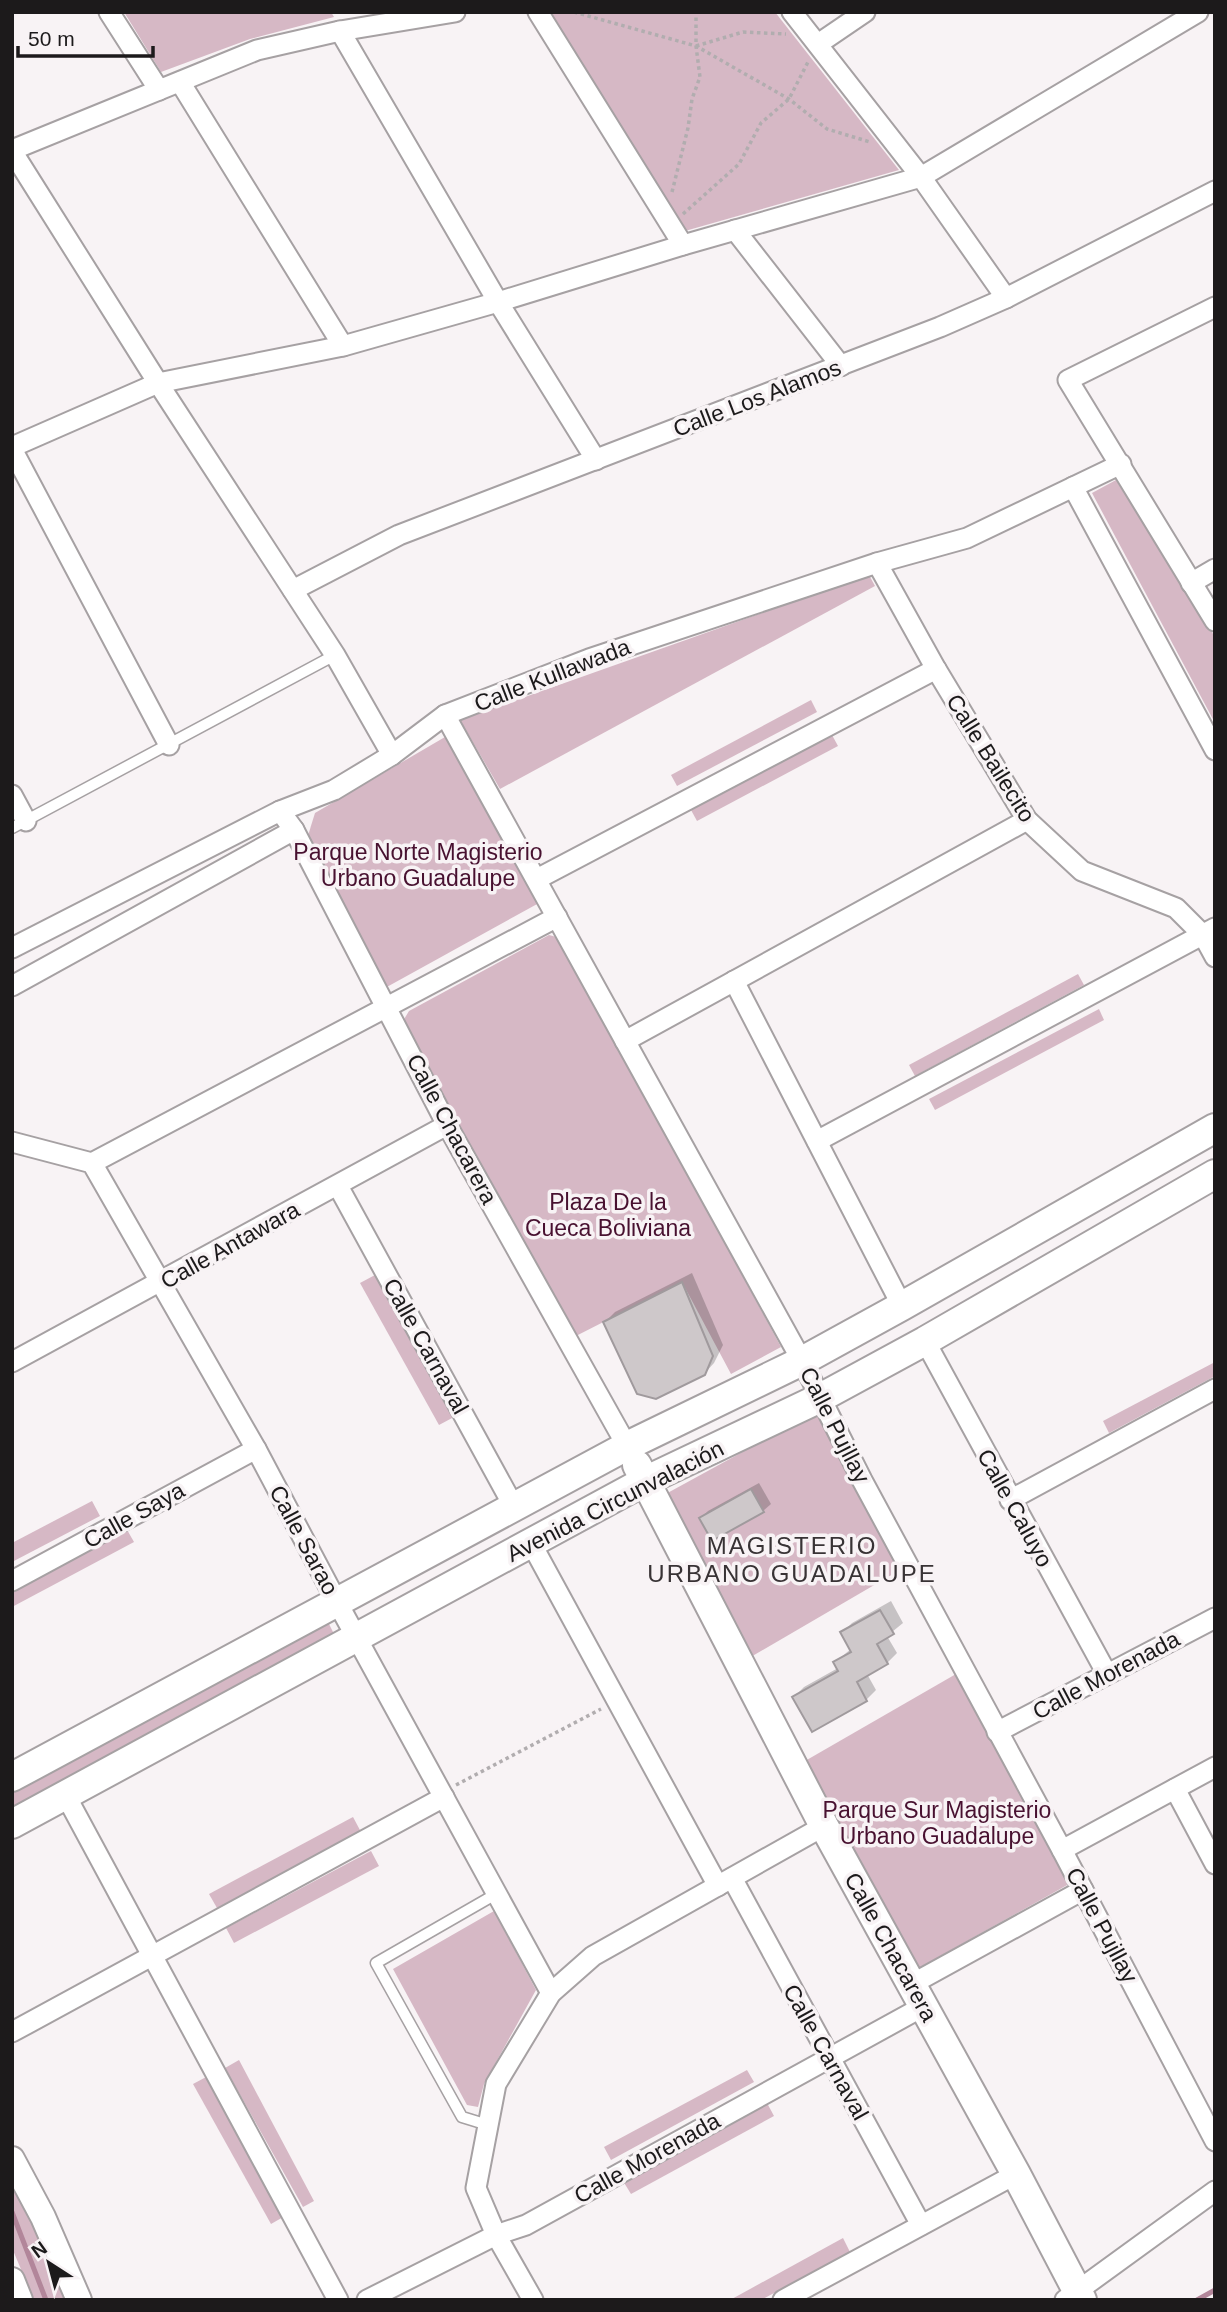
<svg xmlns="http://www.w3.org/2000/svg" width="1227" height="2312" font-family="Helvetica,sans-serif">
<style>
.green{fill:#d6b8c5}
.shadow{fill:#0003}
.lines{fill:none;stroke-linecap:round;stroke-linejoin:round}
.stream{stroke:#b2869a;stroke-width:5}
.building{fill:#cec8ca;stroke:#a09a9d;stroke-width:2}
.service-casing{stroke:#a6a1a3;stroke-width:13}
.minor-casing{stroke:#a6a1a3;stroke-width:23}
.tertiary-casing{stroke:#a6a1a3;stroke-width:28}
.secondary-casing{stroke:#a6a1a3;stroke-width:32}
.path{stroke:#b1adaf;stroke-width:3.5;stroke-dasharray:3.5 3.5;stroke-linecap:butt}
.service{stroke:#fff;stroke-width:10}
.minor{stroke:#fff;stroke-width:19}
.tertiary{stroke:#fff;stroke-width:24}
.secondary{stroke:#fff;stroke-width:28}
.labels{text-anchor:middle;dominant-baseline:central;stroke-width:7;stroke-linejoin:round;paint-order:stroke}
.street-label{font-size:23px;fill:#1c1a1b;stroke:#f8f3f5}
.park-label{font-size:23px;fill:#481130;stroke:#f8f3f5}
.neighbourhood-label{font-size:24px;letter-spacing:2px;fill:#383335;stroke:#f8f3f5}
</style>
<rect width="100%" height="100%" fill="#f8f3f5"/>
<g class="green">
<polygon points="124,12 331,12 334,17 250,39 161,72"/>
<polygon points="548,12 775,12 899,170 685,231"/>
<polygon points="1116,480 1215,637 1215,723 1092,493"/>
<polygon points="869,575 875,586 500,789 460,720"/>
<polygon points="811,700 817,712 677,786 671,775"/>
<polygon points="832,735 838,746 697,821 691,810"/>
<polygon points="445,737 539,903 385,988 306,842 315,813"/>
<polygon points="549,935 560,938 781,1347 731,1374 682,1282 572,1338 403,1021 409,1011"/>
<polygon points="1078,974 1084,985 915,1076 909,1065"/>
<polygon points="1099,1009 1104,1020 935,1110 929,1099"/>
<polygon points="375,1275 454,1417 439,1425 360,1283"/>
<polygon points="1215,1362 1215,1376 1109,1433 1103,1421"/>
<polygon points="816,1412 900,1570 749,1658 662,1496"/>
<polygon points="92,1501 100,1516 12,1562 12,1543"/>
<polygon points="126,1528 134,1542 12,1607 12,1588"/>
<polygon points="326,1618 336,1638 12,1811 12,1789"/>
<polygon points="956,1674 1069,1884 917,1969 805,1761"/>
<polygon points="353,1817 361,1832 217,1908 209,1894"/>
<polygon points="371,1851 379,1866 234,1943 226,1928"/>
<polygon points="494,1911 536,1990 484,2084 478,2107 467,2105 393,1969"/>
<polygon points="239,2060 314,2201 303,2207 225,2068"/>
<polygon points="747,2070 754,2082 611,2160 604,2147"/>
<polygon points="208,2076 285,2216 271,2224 193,2084"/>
<polygon points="767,2103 774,2116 631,2194 623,2181"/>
<polygon points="12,2183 26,2210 65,2300 34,2300 12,2248"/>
<polygon points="843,2238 850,2252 761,2300 730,2300"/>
</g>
<g class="shadow">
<polygon points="692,1273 723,1345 714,1363 704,1374 605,1322 615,1312"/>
<polygon points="759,1483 771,1504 763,1511 701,1518 708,1511"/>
<polygon points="891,1601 903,1623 887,1636 897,1653 887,1663 867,1674 876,1690 866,1700 794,1697 804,1687 838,1668 835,1662 851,1649 842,1633 852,1623"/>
</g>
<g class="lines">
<g class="stream">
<polyline points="12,2212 46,2300"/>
<polyline points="1197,2300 1215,2290"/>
</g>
</g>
<g class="building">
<polygon points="682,1282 713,1356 705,1375 656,1399 637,1394 603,1322"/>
<polygon points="751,1489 764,1512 712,1541 699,1518"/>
<polygon points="880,1610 894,1634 877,1644 888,1664 857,1682 867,1701 812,1732 792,1697 838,1671 833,1662 851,1652 840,1632"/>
</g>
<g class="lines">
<g class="service-casing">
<g id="service">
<polyline points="12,828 335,655"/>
<polyline points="488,2125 462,2117 376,1963 496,1894"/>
</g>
</g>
<g class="minor-casing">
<g id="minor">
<polyline points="109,12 159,90"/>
<polyline points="538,12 683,245"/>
<polyline points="792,12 921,177 1006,298"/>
<polyline points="340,31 498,302 596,460"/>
<polyline points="818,44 865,12"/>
<polyline points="180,82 343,346"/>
<polyline points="12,150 257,50 340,31 455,12"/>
<polyline points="12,151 158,383 335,655 392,755"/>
<polyline points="735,230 841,366"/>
<polyline points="1215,307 1068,380 1215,621"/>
<polyline points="12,447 158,383 343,346 498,302 683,245 921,177 1198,12"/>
<polyline points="12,449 169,745"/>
<polyline points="1073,487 1215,750"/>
<polyline points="877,563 936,669 1027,820 1082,871 1176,908 1203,935 1215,957"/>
<polyline points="1191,583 1215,569"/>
<polyline points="293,590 399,535 940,327 1006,298 1215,191"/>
<polyline points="445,715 802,1361 862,1480 1062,1850 1215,2141"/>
<polyline points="12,795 26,821"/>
<polyline points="280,811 294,830 447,1125 627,1446"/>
<polyline points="537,879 936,669"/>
<polyline points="12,948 280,811 334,790 392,755 445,715 589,659 877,563 967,538 1121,464"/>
<polyline points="734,981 902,1306"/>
<polyline points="12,986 294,830"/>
<polyline points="625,1041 1027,820"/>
<polyline points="817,1141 1215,928"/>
<polyline points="12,1142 92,1163 256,1449 337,1602 551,1993"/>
<polyline points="92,1163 557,917"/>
<polyline points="338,1186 514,1507"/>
<polyline points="925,1341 1107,1674"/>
<polyline points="12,1362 447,1125"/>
<polyline points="1010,1500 1215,1389"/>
<polyline points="531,1543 718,1886"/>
<polyline points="12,1581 256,1449"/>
<polyline points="997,1732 1215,1618"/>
<polyline points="1175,1789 1215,1864"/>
<polyline points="66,1796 338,2300"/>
<polyline points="1062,1850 1215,1767"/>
<polyline points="732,1878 921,2225"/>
<polyline points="912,1984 1083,1890"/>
<polyline points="12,2032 444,1797"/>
<polyline points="367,2300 496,2235 526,2225 924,2006"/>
<polyline points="533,2300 496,2235 476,2188 496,2084 551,1993 593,1956 824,1826"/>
<polyline points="783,2300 1016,2174"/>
<polyline points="1065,2300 1215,2191"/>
</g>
</g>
<g class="tertiary-casing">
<g id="tertiary">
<polyline points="12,2159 43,2217 79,2300"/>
<polyline points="12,2280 20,2300"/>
</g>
</g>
<g class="secondary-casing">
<g id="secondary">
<polyline points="637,1465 824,1826 1016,2174 1082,2300"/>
<polyline points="12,1777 627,1446 802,1361 902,1306 1215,1128"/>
<polyline points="12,1824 645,1481 820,1398 925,1341 1215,1174"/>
</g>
</g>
<g class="path">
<polyline points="574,12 696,46 789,99 827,129 870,142"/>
<polyline points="696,46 743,32 786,34"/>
<polyline points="672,192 688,128 692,99 700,77 696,46 696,12"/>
<polyline points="683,214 739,164 761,123 789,99 809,60"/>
<polyline points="456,1785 601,1709"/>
</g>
<use href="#service" class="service"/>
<use href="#minor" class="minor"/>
<use href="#tertiary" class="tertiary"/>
<use href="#secondary" class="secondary"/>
</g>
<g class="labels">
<g class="street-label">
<text transform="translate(757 398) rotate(-21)">Calle Los Alamos</text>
<text transform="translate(552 675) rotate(-21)">Calle Kullawada</text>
<text transform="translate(991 758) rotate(58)">Calle Bailecito</text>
<text transform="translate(452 1129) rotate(62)">Calle Chacarera</text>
<text transform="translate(230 1245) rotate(-29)">Calle Antawara</text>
<text transform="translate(426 1346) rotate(61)">Calle Carnaval</text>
<text transform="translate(835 1425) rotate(63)">Calle Pujllay</text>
<text transform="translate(615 1501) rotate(-27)">Avenida Circunvalación</text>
<text transform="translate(1015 1508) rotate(61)">Calle Caluyo</text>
<text transform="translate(134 1515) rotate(-29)">Calle Saya</text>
<text transform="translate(304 1540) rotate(62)">Calle Sarao</text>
<text transform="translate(1106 1675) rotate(-28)">Calle Morenada</text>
<text transform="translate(1102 1925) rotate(62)">Calle Pujllay</text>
<text transform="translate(891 1947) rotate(61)">Calle Chacarera</text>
<text transform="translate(826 2052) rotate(61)">Calle Carnaval</text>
<text transform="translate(647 2158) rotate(-29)">Calle Morenada</text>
</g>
<g class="park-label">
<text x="418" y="852">Parque Norte Magisterio<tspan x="418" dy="26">Urbano Guadalupe</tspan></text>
<text x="608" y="1202">Plaza De la<tspan x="608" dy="26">Cueca Boliviana</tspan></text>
<text x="937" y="1810">Parque Sur Magisterio<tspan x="937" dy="26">Urbano Guadalupe</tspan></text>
</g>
<g class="neighbourhood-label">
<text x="792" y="1545">MAGISTERIO<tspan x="792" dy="28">URBANO GUADALUPE</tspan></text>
</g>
</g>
<rect width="1227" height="2312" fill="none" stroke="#1c1a1b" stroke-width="28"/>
<g transform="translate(49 2263) rotate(324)" stroke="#f8f3f5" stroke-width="5" paint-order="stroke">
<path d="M0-5L12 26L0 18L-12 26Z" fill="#1c1a1b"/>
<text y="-10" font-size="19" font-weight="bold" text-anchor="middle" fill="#1c1a1b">N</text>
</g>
<path d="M18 46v10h135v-10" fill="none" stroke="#1c1a1b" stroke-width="3.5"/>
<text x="28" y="46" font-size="21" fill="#1c1a1b" stroke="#f8f3f5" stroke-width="5" paint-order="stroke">50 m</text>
</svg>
